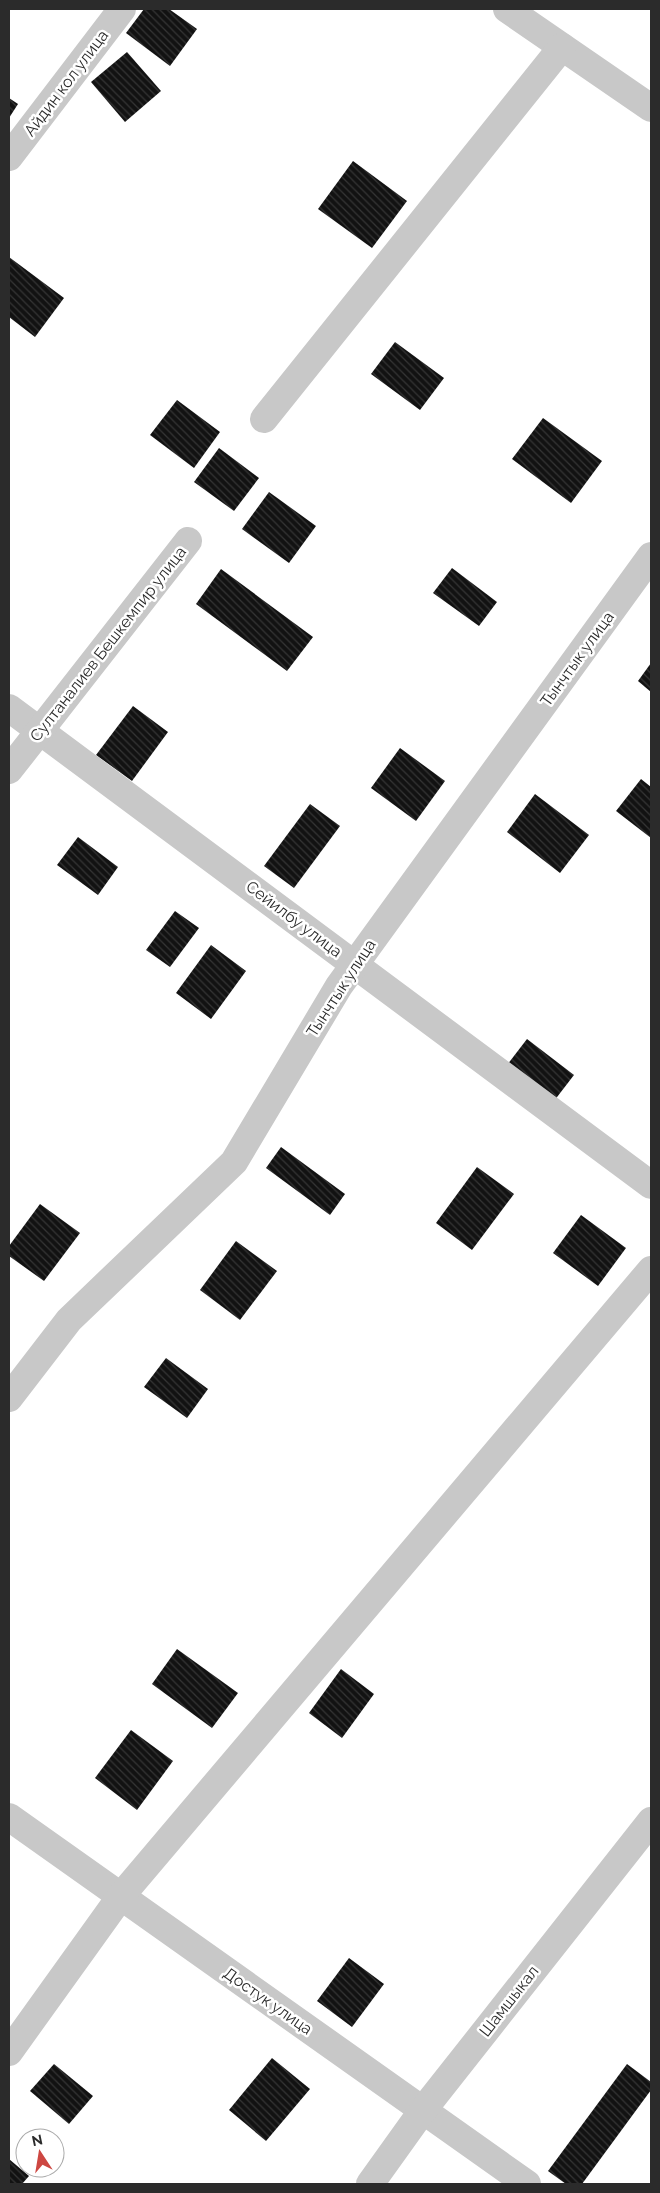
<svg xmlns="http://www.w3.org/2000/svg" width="660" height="2193" font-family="Raleway,sans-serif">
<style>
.building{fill:url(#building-back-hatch)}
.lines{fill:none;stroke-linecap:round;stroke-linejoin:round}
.minor{stroke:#c8c8c8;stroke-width:28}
.labels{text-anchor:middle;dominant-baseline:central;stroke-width:5;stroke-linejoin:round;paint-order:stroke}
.street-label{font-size:16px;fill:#2b2b2b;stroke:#fff}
</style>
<defs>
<pattern id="building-back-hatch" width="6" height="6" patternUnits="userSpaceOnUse" patternTransform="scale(1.25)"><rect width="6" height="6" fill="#121212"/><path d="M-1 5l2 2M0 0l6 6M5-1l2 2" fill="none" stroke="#353535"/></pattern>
</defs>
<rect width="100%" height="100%" fill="#fff"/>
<g class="building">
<polygon points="144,9 169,9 197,29 170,66 126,33"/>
<polygon points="127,52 161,91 125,122 91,82"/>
<polygon points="9,98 18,104 9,118"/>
<polygon points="353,161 407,201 372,248 318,209"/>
<polygon points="9,257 64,298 35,337 9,317"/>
<polygon points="395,342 444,378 420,410 371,374"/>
<polygon points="177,400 220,432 194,468 150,435"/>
<polygon points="543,418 602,461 571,503 512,459"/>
<polygon points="219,448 259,478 234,511 194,482"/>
<polygon points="269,492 316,526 289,563 242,529"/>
<polygon points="452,568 497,602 479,626 433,593"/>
<polygon points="221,569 313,637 287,671 196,604"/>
<polygon points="651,663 651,692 638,681"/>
<polygon points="133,706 168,732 132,781 96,755"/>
<polygon points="400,748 445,781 416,821 371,788"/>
<polygon points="641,779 651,787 651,838 616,811"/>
<polygon points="535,794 589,835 560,873 507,832"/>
<polygon points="310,804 340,826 294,888 264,866"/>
<polygon points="78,837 118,867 98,895 57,865"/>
<polygon points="175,911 199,928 170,967 146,950"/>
<polygon points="211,945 246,971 211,1019 176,993"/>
<polygon points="527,1039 574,1075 554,1101 507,1065"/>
<polygon points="281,1147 345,1194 330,1215 266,1168"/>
<polygon points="477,1167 514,1194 472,1250 436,1223"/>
<polygon points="40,1204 80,1233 44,1281 9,1256 9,1246"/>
<polygon points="581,1215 626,1248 598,1286 553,1253"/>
<polygon points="236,1241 277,1271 240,1320 200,1290"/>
<polygon points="166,1358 208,1389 187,1418 144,1387"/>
<polygon points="177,1649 238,1693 212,1728 152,1684"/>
<polygon points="341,1669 374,1694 342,1738 309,1713"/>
<polygon points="131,1730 173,1761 137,1810 95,1778"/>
<polygon points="349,1958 384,1984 352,2027 317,2001"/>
<polygon points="272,2058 310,2089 266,2141 229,2110"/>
<polygon points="54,2064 93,2096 69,2124 30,2091"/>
<polygon points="627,2064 651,2082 651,2090 582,2184 566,2184 548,2171"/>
<polygon points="9,2159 29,2176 22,2184 9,2184"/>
</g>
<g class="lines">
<g class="minor">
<polyline points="507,9 651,108"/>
<polyline points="9,157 122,9"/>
<polyline points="264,419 562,47"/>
<polyline points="9,708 651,1185"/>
<polyline points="9,770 188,541"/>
<polyline points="9,1398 69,1320 234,1162 339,986 651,556"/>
<polyline points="9,1817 527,2184"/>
<polyline points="9,2052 121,1896 651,1270"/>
<polyline points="370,2184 423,2110 651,1821"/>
</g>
</g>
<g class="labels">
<g class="street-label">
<text transform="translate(66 83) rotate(-53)">Айдин кол улица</text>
<text transform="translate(108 644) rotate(-52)">Султаналиев Бешкемпир улица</text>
<text transform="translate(577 659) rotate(-54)">Тынчтык улица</text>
<text transform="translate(294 919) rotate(37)">Сейилбу улица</text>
<text transform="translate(341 988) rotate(-57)">Тынчтык улица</text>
<text transform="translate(268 2001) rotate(35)">Достук улица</text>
<text transform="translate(509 2001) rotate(-52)">Шамшыкал</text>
</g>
</g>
<rect width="660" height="2193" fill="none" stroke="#2b2b2b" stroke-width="20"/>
<g transform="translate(40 2153) rotate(348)"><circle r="24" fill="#ffffff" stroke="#aaaaaa"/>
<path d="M0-4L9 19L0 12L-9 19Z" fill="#cd4742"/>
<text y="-8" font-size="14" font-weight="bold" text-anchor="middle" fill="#2b2b2b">N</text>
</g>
</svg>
